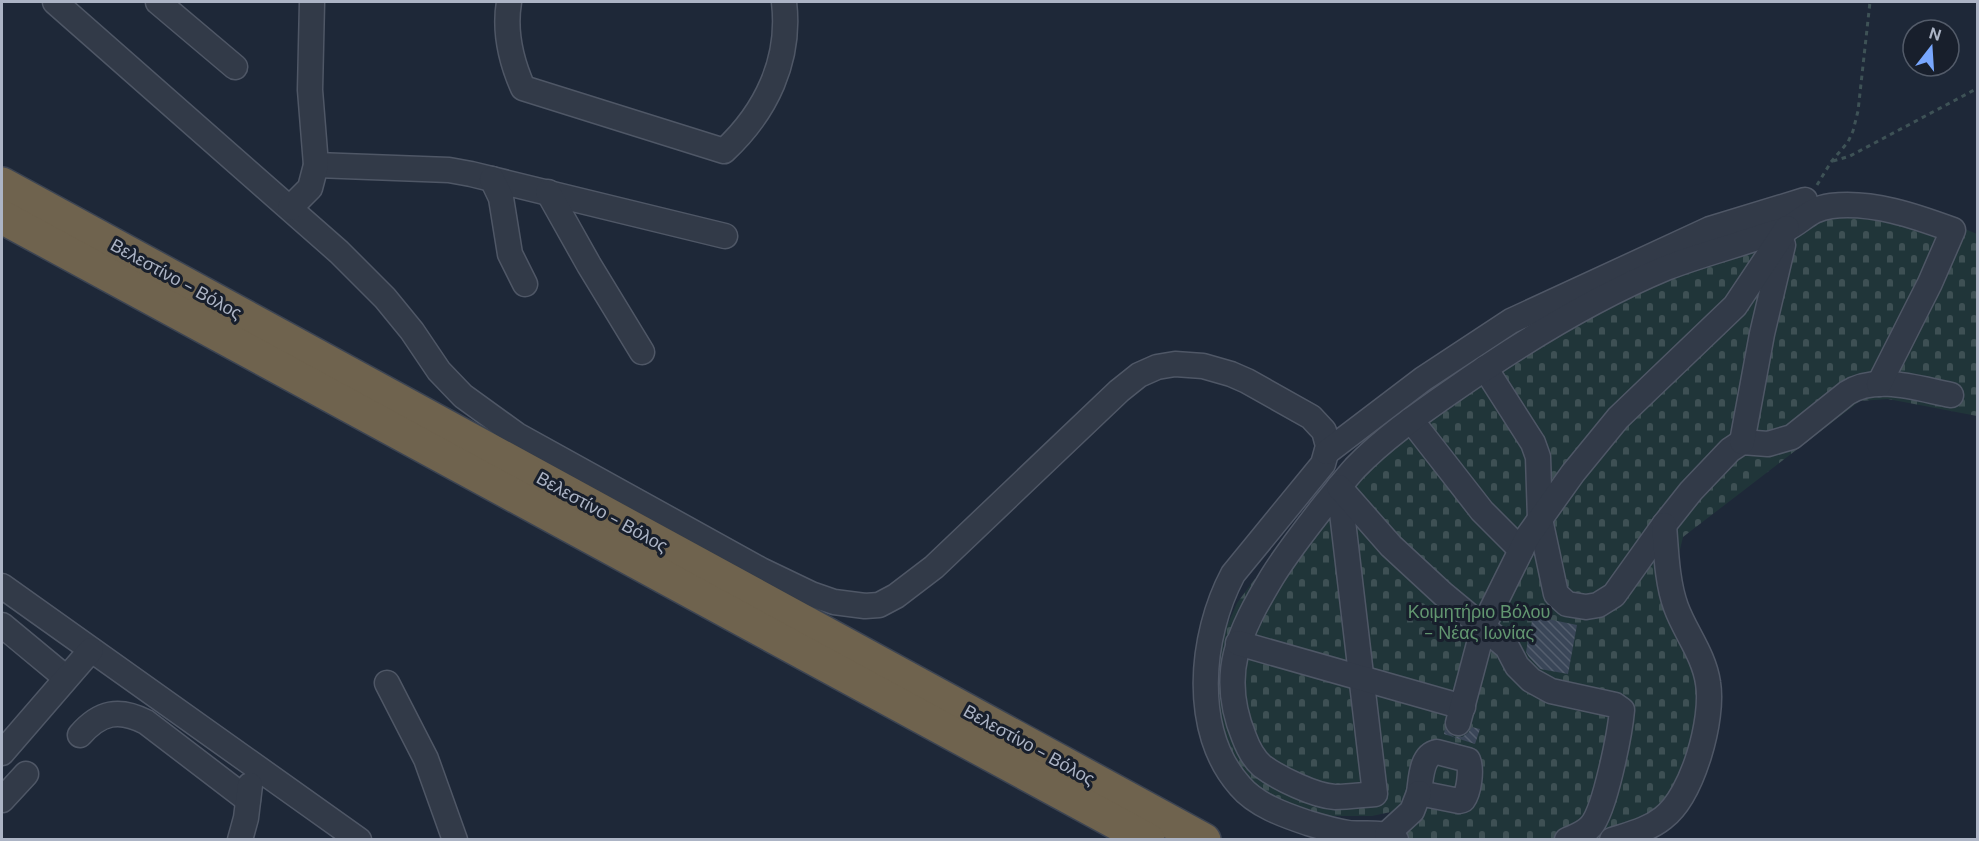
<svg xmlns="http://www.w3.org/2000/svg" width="1979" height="841" font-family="'DM Sans',sans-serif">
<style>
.cemetery{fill:url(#cemetery-stones)}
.building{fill:url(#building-back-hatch)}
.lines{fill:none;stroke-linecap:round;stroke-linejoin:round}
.minor-casing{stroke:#4f5766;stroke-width:27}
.highway-casing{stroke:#3c4452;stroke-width:36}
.path{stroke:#3e5256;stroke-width:3;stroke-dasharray:4.5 4.5;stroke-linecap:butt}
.minor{stroke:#323a48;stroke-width:24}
.highway{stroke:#6f634e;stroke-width:33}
.labels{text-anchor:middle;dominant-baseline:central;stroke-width:6;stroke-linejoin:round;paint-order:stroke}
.street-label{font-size:18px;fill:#acb4c5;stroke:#181f2c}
.park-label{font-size:18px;fill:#629670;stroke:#181f2c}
</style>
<defs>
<pattern id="cemetery-stones" width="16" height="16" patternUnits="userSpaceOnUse" patternTransform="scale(1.5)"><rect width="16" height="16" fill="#203539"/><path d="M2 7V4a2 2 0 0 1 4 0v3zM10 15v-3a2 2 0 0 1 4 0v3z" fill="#3e5054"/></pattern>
<pattern id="building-back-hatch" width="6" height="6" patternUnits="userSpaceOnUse" patternTransform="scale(1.5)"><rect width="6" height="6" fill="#3a4658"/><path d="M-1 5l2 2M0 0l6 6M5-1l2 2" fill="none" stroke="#545e6e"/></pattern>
</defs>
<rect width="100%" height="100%" fill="#1e2838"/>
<polygon class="cemetery" points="1806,207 1941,219 1977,234 1977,416 1888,399 1860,401 1683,537 1676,566 1711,755 1641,839 1404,840 1400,810 1372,816 1324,816 1298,812 1244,780 1225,745 1216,709 1220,642 1237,603 1269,560 1422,398"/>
<g class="building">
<polygon points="1533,616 1577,625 1568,674 1540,669 1529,657 1526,652"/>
<polygon points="1472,727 1480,729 1475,744 1444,734 1445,729 1454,737 1462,737 1468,733"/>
</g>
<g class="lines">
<g class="minor-casing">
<g id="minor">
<path d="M55 2 339 252 385 298 412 331 439 371 463 396 517 435 761 570 811 594 834 602 865 606 879 605 896 596 934 567 1119 391 1139 375 1157 367 1175 364 1203 366 1231 374 1247 381 1311 417 1324 431 1328 446 1323 464 1233 574C1200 636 1191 731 1240 786 1256 805 1284 815 1308 823 1321 827 1334 831 1348 833 1364 835 1382 830 1396 840"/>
<polyline points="158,2 235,67"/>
<path d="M509 2C504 32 511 61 523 88L724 151C766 112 791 60 784 2"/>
<polyline points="316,165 449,170 471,174 725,236"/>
<polyline points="492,179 501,198 510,254 525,284"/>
<polyline points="548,192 589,265 642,352"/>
<polyline points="290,208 310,188 316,165 310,90 312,2"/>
<path d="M1485 368 1533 443 1538 457 1540 519 1556 594 1567 604 1586 607 1598 605 1614 595 1664 525 1691 491 1730 450 1742 442 1768 444 1792 437 1847 393C1876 374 1919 389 1951 395"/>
<polyline points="1411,420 1482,511 1521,550"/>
<polyline points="1742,442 1762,334 1783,245"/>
<polyline points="1327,452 1423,379 1511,321 1710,229 1805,200"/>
<path d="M1339 487 1375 794C1362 795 1348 797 1335 797 1315 796 1278 778 1262 766 1253 758 1248 748 1244 737 1218 674 1239 632 1272 577 1288 551 1307 527 1326 503 1336 491 1345 479 1355 468 1383 439 1416 416 1449 393 1517 345 1589 300 1666 268 1699 255 1735 246 1769 234 1775 233 1780 231 1786 229 1803 221 1809 209 1831 206 1872 201 1915 216 1953 230L1930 283 1879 384"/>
<path d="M1339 487 1391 546 1443 594 1507 647 1517 666 1531 680 1551 691 1615 705 1622 710C1620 733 1605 810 1591 826 1584 834 1576 836 1567 840"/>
<polyline points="2,586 359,840"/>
<polyline points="2,625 66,678"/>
<polyline points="1238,643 1463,707"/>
<polyline points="387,683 426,759 455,840"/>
<polyline points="1458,723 1484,625 1528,536 1573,473 1618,418 1735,306 1787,228"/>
<path d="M80 735C100 712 119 708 146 722L248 800"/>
<path d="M1437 752 1468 760C1472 770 1469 792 1463 800L1459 801 1419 793C1421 779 1421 755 1437 752Z"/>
<polyline points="2,753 91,650"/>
<polyline points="2,800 26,774"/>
<polyline points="1387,834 1412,811 1419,793"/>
<polyline points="240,840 246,818 250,785"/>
<path d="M1612 840C1630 834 1648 830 1663 818 1693 795 1714 719 1708 683 1704 655 1685 632 1676 607 1667 583 1666 550 1664 525"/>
</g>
</g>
<g class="highway-casing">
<g id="highway">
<polyline points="2,184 1204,840"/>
<polyline points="2,217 1148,840"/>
</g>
</g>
<g class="path">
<polyline points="1833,161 1850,156 1978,88"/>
<polyline points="1817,185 1831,162 1848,142 1853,131 1858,111 1870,2"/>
</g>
<use href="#minor" class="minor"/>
<use href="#highway" class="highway"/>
</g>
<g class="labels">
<g class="street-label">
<text transform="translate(176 279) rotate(29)">Βελεστίνο - Βόλος</text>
<text transform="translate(602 512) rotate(29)">Βελεστίνο - Βόλος</text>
<text transform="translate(1029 745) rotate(29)">Βελεστίνο - Βόλος</text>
</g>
<g class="park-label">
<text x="1479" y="612">Κοιμητήριο Βόλου<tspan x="1479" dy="21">- Νέας Ιωνίας</tspan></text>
</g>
</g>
<rect width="1979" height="841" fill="none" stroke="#acb4c5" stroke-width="6"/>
<g transform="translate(1931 48) rotate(17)"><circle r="28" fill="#181f2c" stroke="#535b69" stroke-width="1.5"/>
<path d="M0-4.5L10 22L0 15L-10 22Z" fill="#78a7fe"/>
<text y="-9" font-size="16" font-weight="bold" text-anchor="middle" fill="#acb4c5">N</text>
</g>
</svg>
